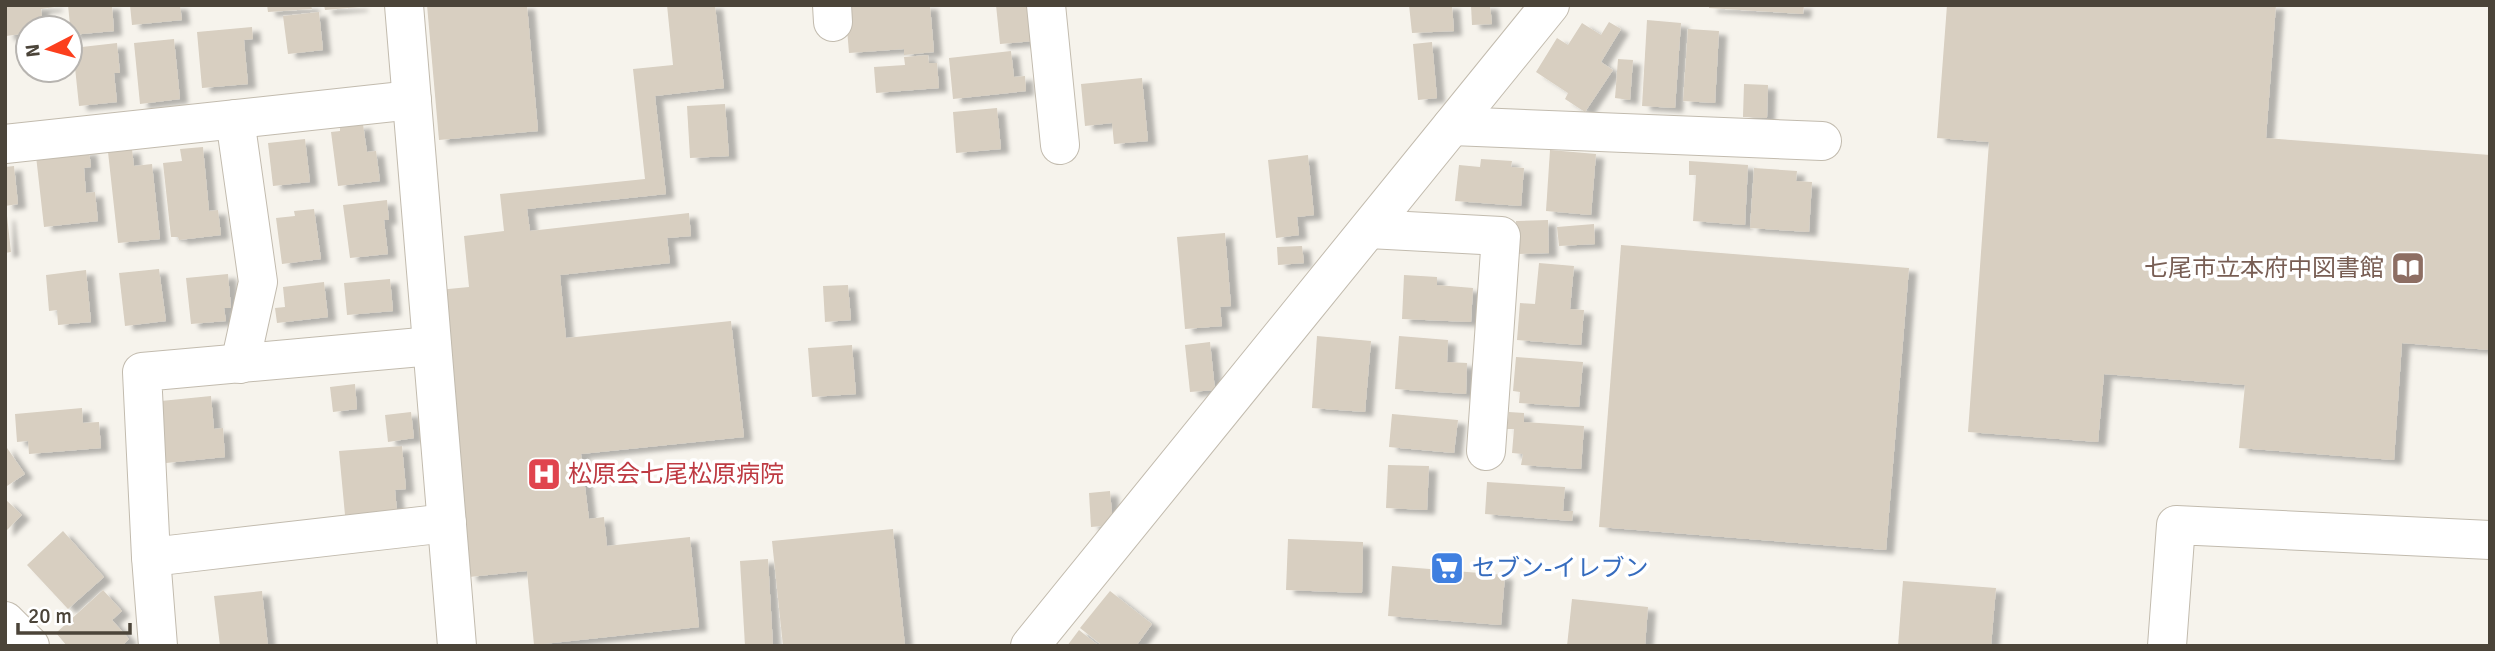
<svg xmlns="http://www.w3.org/2000/svg" width="2495" height="651" font-family="Signika,'Noto Sans JP',sans-serif">
<style>
.building{fill:#d8cfc1;filter:url(#shadow)}
.lines{fill:none;stroke-linecap:round;stroke-linejoin:round}
.minor-casing{stroke:#c2bbae;stroke-width:40}
.minor{stroke:#fff;stroke-width:38}
.labels{text-anchor:middle;dominant-baseline:central;stroke-width:7;stroke-linejoin:round;paint-order:stroke}
.education-label{font-size:24px;fill:#785e54;stroke:#fff;text-anchor:end}
.health-label{font-size:24px;fill:#be3a42;stroke:#fff;text-anchor:start}
.shop-label{font-size:24px;fill:#366cbe;stroke:#fff;text-anchor:start}
</style>
<defs>
<filter id="shadow"><feDropShadow dx="8" dy="4.5" stdDeviation="2" flood-color="#0004"/></filter>
</defs>
<rect width="100%" height="100%" fill="#f6f3ec"/>
<g class="building">
<polygon points="5,5 55,5 55,7 41,9 43,23 32,24 32,28 28,28 28,33 6,36"/>
<polygon points="68,5 112,5 114,31 71,35"/>
<polygon points="130,5 180,5 182,20 132,25"/>
<polygon points="267,5 311,5 312,9 268,12"/>
<polygon points="324,5 360,5 360,7 325,10"/>
<polygon points="427,5 527,5 538,131 439,140"/>
<polygon points="667,5 715,5 724,88 655,96 666,194 527,209 530,231 689,213 691,236 667,238 670,263 560,275 566,338 731,321 744,437 581,454 589,519 604,517 607,546 690,537 699,627 534,645 527,571 469,577 438,290 469,287 464,236 504,231 500,194 645,179 633,69 673,65"/>
<polygon points="845,5 930,5 934,52 904,55 904,49 849,53"/>
<polygon points="996,5 1031,5 1034,41 1000,44"/>
<polygon points="1409,5 1452,5 1454,31 1412,33"/>
<polygon points="1471,5 1490,5 1492,24 1472,25"/>
<polygon points="1709,5 1804,5 1803,14 1709,8"/>
<polygon points="1947,5 2276,5 2266,138 2490,155 2490,350 2402,343 2394,460 2239,448 2245,385 2104,374 2098,442 1968,432 1989,142 1937,138"/>
<polygon points="319,12 323,50 288,54 283,16"/>
<polygon points="1647,20 1681,23 1675,108 1642,106"/>
<polygon points="1609,22 1621,29 1601,62 1613,70 1585,112 1565,99 1568,93 1536,72 1557,38 1568,45 1582,23 1601,35"/>
<polygon points="252,27 253,39 244,40 248,84 202,88 197,32"/>
<polygon points="1688,29 1719,31 1715,103 1683,101"/>
<polygon points="174,39 180,99 140,104 134,43"/>
<polygon points="1432,42 1437,98 1418,100 1413,44"/>
<polygon points="117,43 120,73 114,73 117,102 79,106 73,48"/>
<polygon points="1011,51 1014,77 1025,76 1026,91 953,99 949,58"/>
<polygon points="928,55 929,63 937,63 939,88 876,93 874,67 905,65 904,57"/>
<polygon points="1618,59 1633,60 1630,100 1615,98"/>
<polygon points="1142,78 1148,141 1114,144 1112,123 1085,126 1081,84"/>
<polygon points="1744,84 1768,85 1767,118 1743,117"/>
<polygon points="725,104 729,156 690,158 687,106"/>
<polygon points="997,108 1001,149 956,153 953,112"/>
<polygon points="363,124 367,152 376,151 380,181 338,186 331,132 340,131 340,127"/>
<polygon points="305,139 310,182 273,186 268,143"/>
<polygon points="203,147 209,211 218,210 221,235 179,240 178,237 171,237 163,163 182,161 180,149"/>
<polygon points="132,149 134,166 152,164 160,239 118,243 108,152"/>
<polygon points="89,150 91,167 84,168 86,193 95,192 98,221 44,227 36,156"/>
<polygon points="1550,150 1596,154 1591,215 1546,211"/>
<polygon points="1308,155 1314,215 1297,217 1299,235 1276,238 1268,160"/>
<polygon points="1481,159 1512,161 1511,167 1524,168 1521,206 1455,201 1459,165 1480,167"/>
<polygon points="1689,161 1748,165 1745,225 1693,221 1696,175 1689,175"/>
<polygon points="14,166 18,204 5,206 5,167"/>
<polygon points="1754,168 1797,171 1796,181 1812,182 1809,232 1750,228"/>
<polygon points="387,200 389,220 384,220 388,254 350,258 343,205"/>
<polygon points="314,209 321,259 282,264 276,218 295,216 294,211"/>
<polygon points="5,216 7,216 11,252 5,253"/>
<polygon points="1548,220 1549,253 1517,254 1516,221"/>
<polygon points="1594,224 1595,244 1559,246 1557,227"/>
<polygon points="1225,233 1231,306 1220,307 1222,326 1185,329 1177,237"/>
<polygon points="1621,245 1909,268 1886,550 1599,527"/>
<polygon points="1302,246 1304,263 1278,265 1277,247"/>
<polygon points="1539,263 1574,266 1570,309 1584,310 1581,345 1517,340 1520,303 1535,304"/>
<polygon points="159,269 166,321 125,326 119,273"/>
<polygon points="86,270 91,322 58,325 57,310 49,311 46,275"/>
<polygon points="228,274 231,308 224,308 226,321 191,324 186,278"/>
<polygon points="1404,275 1437,277 1437,285 1473,288 1471,322 1402,319"/>
<polygon points="390,279 393,311 347,315 344,283"/>
<polygon points="324,282 328,317 277,323 275,308 285,307 283,287"/>
<polygon points="848,285 851,320 825,322 823,286"/>
<polygon points="1317,336 1371,341 1365,412 1312,408"/>
<polygon points="1399,336 1448,340 1447,362 1467,363 1466,394 1395,389"/>
<polygon points="1210,342 1215,390 1190,392 1185,345"/>
<polygon points="852,345 856,394 812,397 808,348"/>
<polygon points="1516,357 1583,362 1579,407 1519,403 1520,392 1513,391"/>
<polygon points="355,384 357,409 333,412 330,387"/>
<polygon points="211,396 214,429 223,428 225,457 166,463 161,401"/>
<polygon points="82,408 83,423 99,422 101,448 29,454 28,441 17,442 15,414"/>
<polygon points="411,412 414,438 388,442 385,415"/>
<polygon points="1509,412 1524,413 1524,422 1584,426 1581,469 1521,465 1523,454 1512,453 1514,429 1507,429"/>
<polygon points="1392,414 1458,420 1454,453 1389,447"/>
<polygon points="5,445 25,474 7,486 5,483"/>
<polygon points="402,446 406,489 395,490 397,511 345,515 339,451"/>
<polygon points="1388,465 1429,466 1427,510 1386,508"/>
<polygon points="1487,482 1565,487 1563,511 1573,511 1572,521 1485,514"/>
<polygon points="1110,491 1113,525 1091,527 1089,493"/>
<polygon points="5,499 22,515 5,532"/>
<polygon points="893,529 905,646 783,646 772,541"/>
<polygon points="63,531 104,577 68,609 27,565"/>
<polygon points="1288,539 1363,542 1362,593 1286,590"/>
<polygon points="768,559 773,646 745,646 740,561"/>
<polygon points="1392,566 1505,575 1501,625 1388,616"/>
<polygon points="1903,581 1996,588 1991,646 1898,646"/>
<polygon points="103,590 122,611 112,620 129,639 122,646 67,646 56,633"/>
<polygon points="262,591 268,646 220,646 214,596"/>
<polygon points="1110,591 1152,624 1136,646 1103,646 1080,628"/>
<polygon points="1572,599 1648,607 1645,646 1567,646"/>
<polygon points="1079,630 1099,646 1067,646"/>
</g>
<g class="lines">
<g class="minor-casing">
<g id="minor">
<polyline points="404,5 457,646"/>
<polyline points="832,5 833,22"/>
<polyline points="1046,5 1060,145"/>
<polyline points="235,119 258,282 240,364"/>
<polyline points="1452,126 1822,141"/>
<polyline points="5,144 412,100"/>
<polyline points="1369,229 1501,236 1486,451"/>
<polyline points="151,557 447,523"/>
<polyline points="5,621 30,646"/>
<polyline points="158,646 151,557 142,372 432,346"/>
<polyline points="1030,646 1550,5"/>
<polyline points="2167,646 2176,525 2490,540"/>
</g>
</g>
<use href="#minor" class="minor"/>
</g>
<defs>
<g id="library-square" transform="scale(1.75)"><rect x="-9" y="-9" width="18" height="18" rx="4" fill="#8d6e63" stroke="#fff"/><path d="M-6-4Q-3-5.5-.7-3.5V5Q-3 3-6 4ZM6-4Q3-5.5 .7-3.5V5Q3 3 6 4Z" fill="#fff"/></g>
<g id="hospital-square" transform="scale(1.75)"><rect x="-9" y="-9" width="18" height="18" rx="4" fill="#e0444e" stroke="#fff"/><path d="M-5-5h3v3.5h4V-5h3V5h-3V1.5h-4V5h-3Z" fill="#fff"/></g>
<g id="supermarket-square" transform="scale(1.75)"><rect x="-9" y="-9" width="18" height="18" rx="4" fill="#3f7fe0" stroke="#fff"/><path d="M-6-5.5h2.5l.6 2H6L4.5 2H-2.5L-4.4-4H-6ZM-1.5 3.2a1.3 1.3 0 1 0 .1 0ZM3 3.2a1.3 1.3 0 1 0 .1 0Z" fill="#fff"/></g>
</defs>
<g fill-rule="evenodd">
<use href="#library-square" x="2408" y="268"/>
<use href="#hospital-square" x="544" y="474"/>
<use href="#supermarket-square" x="1447" y="568"/>
</g>
<g class="labels">
<g class="education-label">
<text x="2384" y="268">七尾市立本府中図書館</text>
</g>
<g class="health-label">
<text x="568" y="474">松原会七尾松原病院</text>
</g>
<g class="shop-label">
<text x="1472" y="568">セブン-イレブン</text>
</g>
</g>
<rect width="2495" height="651" fill="none" stroke="#4b4439" stroke-width="14"/>
<g transform="translate(49 49) rotate(264)"><circle r="33" fill="#ffffff" stroke="#b7b4b0" stroke-width="2"/>
<path d="M0-5L12 26L0 18L-12 26Z" fill="#fc3f1d"/>
<text y="-10" font-size="19" font-weight="bold" text-anchor="middle" fill="#4b4439">N</text>
</g>
<path d="M18 623v10h112v-10" fill="none" stroke="#4b4439" stroke-width="3.5"/>
<text x="28" y="623" font-size="21" fill="#4b4439" stroke="#ffffff" stroke-width="5" paint-order="stroke">20 m</text>
</svg>
